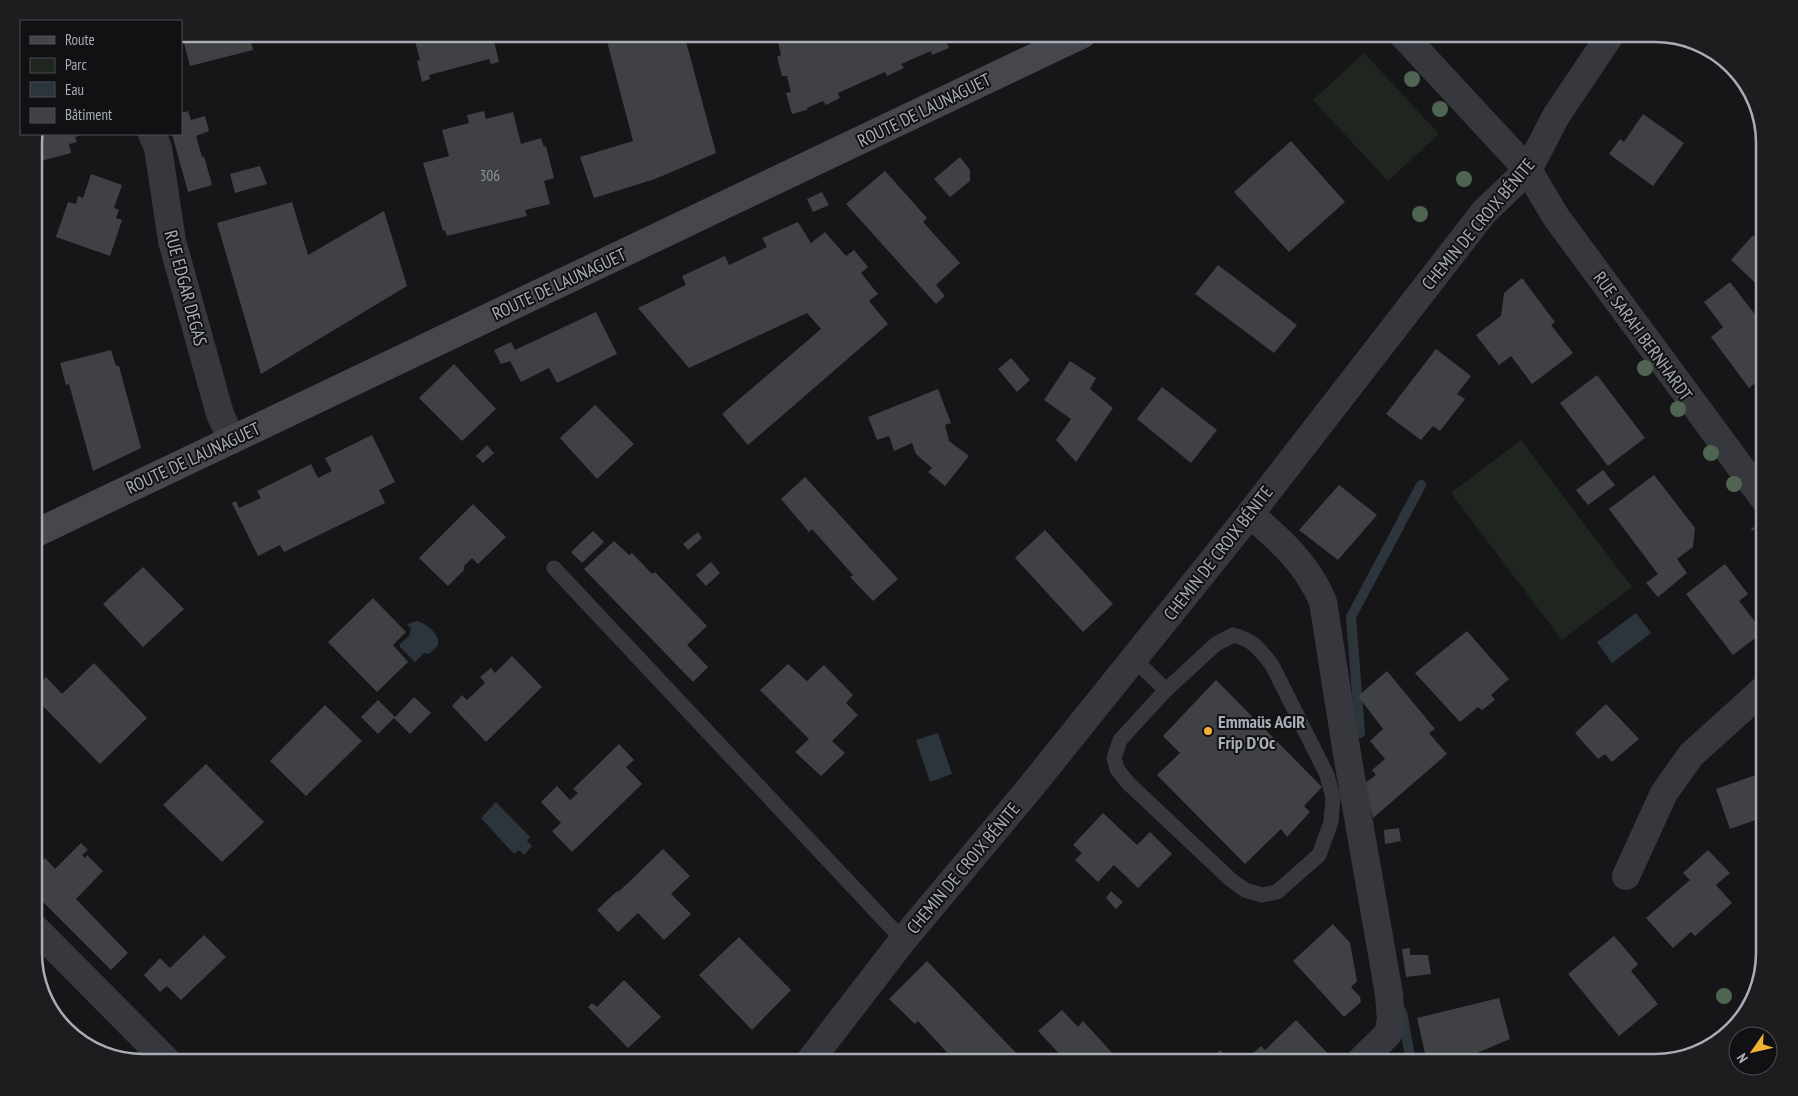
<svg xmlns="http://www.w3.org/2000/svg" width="1798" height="1096" font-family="'PT Sans Narrow',sans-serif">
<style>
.green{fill:#1e261f}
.water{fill:#2c353c}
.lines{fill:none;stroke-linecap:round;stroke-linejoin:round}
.stream{stroke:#2c353c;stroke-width:10}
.building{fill:#404145}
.path{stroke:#3d3f44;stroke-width:3;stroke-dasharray:2.5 4;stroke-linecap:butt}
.lane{stroke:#37383d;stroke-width:15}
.street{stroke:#37383d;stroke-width:28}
.secondary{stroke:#45474d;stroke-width:28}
.tree{fill:#506452}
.poi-dot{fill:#f2b134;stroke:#111113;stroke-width:2}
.labels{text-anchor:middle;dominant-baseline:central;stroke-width:4;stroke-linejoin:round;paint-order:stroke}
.number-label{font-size:15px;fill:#8e929b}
.street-label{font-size:18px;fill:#a8adb8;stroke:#111113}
.poi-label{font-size:18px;font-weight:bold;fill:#a8adb8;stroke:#111113;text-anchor:start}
.rim{fill:none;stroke:#a8adb8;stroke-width:2.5}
</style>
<rect width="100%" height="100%" fill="#161618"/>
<g class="green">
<polygon points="1364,53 1439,134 1388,181 1313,100"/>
<polygon points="1521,440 1632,587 1562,640 1451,493"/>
</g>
<g class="water">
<polygon points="1636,613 1651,633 1612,663 1597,642"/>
<path d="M417 621C425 623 441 634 438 645 436 648 431 652 429 654L424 653 415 662 400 647V644L409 636 411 629 407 624Z"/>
<polygon points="938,733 952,774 930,782 916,740"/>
<polygon points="496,802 530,837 527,841 532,846 524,855 519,850 514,854 481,818"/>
</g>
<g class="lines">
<g class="stream">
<polyline points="1360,733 1351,617 1421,485"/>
<polyline points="1402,1012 1411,1062"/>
</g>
</g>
<g class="building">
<polygon points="181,34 249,34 253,50 190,66 183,39 181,39"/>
<polygon points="413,34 489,34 491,41 494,41 499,62 491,64 489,59 429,75 430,79 422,82 417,61 420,60"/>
<polygon points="605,34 684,34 716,153 655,179 594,198 580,157 633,141"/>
<polygon points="776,34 943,34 949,48 932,55 931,51 901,64 904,68 887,76 885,72 838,93 840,98 826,105 823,101 807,108 807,110 792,114 786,93 791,92 787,76 782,76 777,57 781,55"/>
<polygon points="188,111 191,120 205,116 209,131 196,136 202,157 204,156 212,185 188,192 172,134 181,134 181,113"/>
<polygon points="484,111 486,119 513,112 521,144 541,138 544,147 546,146 554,178 544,181 550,204 525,210 527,216 447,236 445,230 443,231 423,163 449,156 442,130 469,123 467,115"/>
<polygon points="1643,114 1684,143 1653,186 1609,154 1620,139 1624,142"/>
<polygon points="35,134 84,134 75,137 77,142 69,144 71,153 37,162 34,150"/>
<polygon points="1291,141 1345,202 1289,252 1234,192"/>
<polygon points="960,157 970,170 970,181 950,197 934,179"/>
<polygon points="260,166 267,184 235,193 230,174"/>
<polygon points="885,171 927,218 923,222 960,263 936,285 945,296 936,304 846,204"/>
<polygon points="91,174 122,185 114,208 119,210 116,218 122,220 110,256 56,237 68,202 76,204 78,196 83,198"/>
<polygon points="822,192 829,205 813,212 807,199"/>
<polygon points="292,202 308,255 384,211 407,286 261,374 217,223"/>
<polygon points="798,222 811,243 825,232 846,256 854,250 868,267 861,273 878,294 869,301 888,324 748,445 722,414 821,329 807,313 689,368 638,308 686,285 682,276 725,256 729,265 767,247 762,238"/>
<polygon points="1753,235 1764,245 1764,291 1731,260"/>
<polygon points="1218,265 1297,325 1274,353 1195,294"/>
<polygon points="1522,278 1555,322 1551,325 1573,353 1532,384 1511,356 1499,365 1476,335 1501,316 1504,293"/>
<polygon points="1730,282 1764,326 1764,334 1756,340 1764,350 1764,376 1749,388 1711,337 1723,327 1704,302"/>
<polygon points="596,312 617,354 557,383 549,368 521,382 510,361 501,364 494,350 511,342 515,350"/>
<polygon points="1436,349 1471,376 1457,394 1465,399 1440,431 1433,426 1421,440 1386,414"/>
<polygon points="111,350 116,366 119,366 141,448 93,471 69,384 66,385 60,363"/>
<polygon points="1011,358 1030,380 1017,392 998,369"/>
<polygon points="1070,361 1096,378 1090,389 1113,408 1076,462 1056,440 1071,419 1044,400"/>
<polygon points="454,364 496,409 462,441 419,398"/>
<polygon points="1597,375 1645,438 1608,466 1560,403"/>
<polygon points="1162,387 1217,430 1191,463 1137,419"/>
<polygon points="938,389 951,423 945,425 949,441 969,456 945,486 928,472 932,468 916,454 912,443 894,451 889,436 877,440 868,417"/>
<polygon points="595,405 634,444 597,479 560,438"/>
<polygon points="372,435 395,482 379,490 385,503 284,552 280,545 258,556 232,503 236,501 239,508 261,498 257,491 311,464 318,478 332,471 325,458"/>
<polygon points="487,445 494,453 483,463 476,456"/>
<polygon points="1603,470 1615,485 1588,505 1576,490"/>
<polygon points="1654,475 1695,528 1693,547 1677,559 1687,573 1658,597 1646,583 1658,574 1609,509"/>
<polygon points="805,477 898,579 873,601 850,577 853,575 812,529 809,532 781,499"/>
<polygon points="1339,485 1377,515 1338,560 1299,530"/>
<polygon points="473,504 506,537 478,564 472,558 464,566 464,570 448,586 419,558"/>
<polygon points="1045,530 1113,604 1083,632 1015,558"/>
<polygon points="593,531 604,542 582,563 571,552"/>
<polygon points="698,532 702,538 688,550 683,544"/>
<polygon points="614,541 629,555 632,553 652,574 655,572 707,626 687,645 708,667 693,682 584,569"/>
<polygon points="711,562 720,573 706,586 696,575"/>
<polygon points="1725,564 1748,594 1739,601 1763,632 1733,655 1686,594"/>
<polygon points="143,567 184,609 143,647 103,604"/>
<polygon points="373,598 406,632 393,645 408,662 377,692 328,642"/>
<polygon points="1467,631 1509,679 1491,695 1495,700 1482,710 1478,707 1460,722 1415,673"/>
<polygon points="512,656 542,687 486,742 452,706 462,695 467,700 485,683 480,677 491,668 495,673"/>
<polygon points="94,663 147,718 100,764 34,697 34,688 46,677 62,694"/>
<polygon points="788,664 807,681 824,665 853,695 846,703 858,715 832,741 845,753 821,776 795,752 809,739 760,690"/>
<polygon points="1387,671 1435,729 1429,733 1447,754 1373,818 1365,783 1376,775 1372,770 1385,759 1370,741 1383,729 1358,696"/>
<polygon points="1216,680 1322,787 1304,806 1310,812 1287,837 1281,829 1245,864 1157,775 1180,753 1163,736"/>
<polygon points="414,697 431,713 410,734 394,718 378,734 361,717 378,700 395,717"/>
<polygon points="1606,704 1639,739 1612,762 1605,754 1598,759 1575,733"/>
<polygon points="325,705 362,741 306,796 270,761"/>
<polygon points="619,744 634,760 626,767 642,784 572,852 552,831 561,823 541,802 557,786 570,800 578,793 573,789"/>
<polygon points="206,764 264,822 222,862 163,805"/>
<polygon points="1764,772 1764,817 1730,829 1716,789"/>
<polygon points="1103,813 1137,845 1150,832 1172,854 1138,888 1114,865 1098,882 1075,860 1082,853 1073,845"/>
<polygon points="1399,828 1401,841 1385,844 1384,830"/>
<polygon points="81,843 88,850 82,855 85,858 87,855 103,871 76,899 128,953 111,970 34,893 34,862 37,865 45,858 55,869"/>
<polygon points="663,849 690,876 671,894 691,914 664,940 638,913 618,932 597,910 617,891 618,892 627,884"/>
<polygon points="1708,850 1730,873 1716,885 1732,903 1695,936 1691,932 1673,948 1646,918 1690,880 1683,873"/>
<polygon points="1111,891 1123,902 1116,909 1106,898"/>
<polygon points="1333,924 1350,943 1357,981 1351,987 1360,997 1361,1002 1344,1017 1293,961"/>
<polygon points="204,935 226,957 181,1000 167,986 160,992 144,975 160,958 170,968"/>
<polygon points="1614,936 1638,964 1631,971 1658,1004 1619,1036 1568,974"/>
<polygon points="739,937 791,990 752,1030 699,975"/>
<polygon points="1410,948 1410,955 1428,955 1431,974 1406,977 1402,949"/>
<polygon points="927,961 1025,1062 949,1062 952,1058 918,1021 915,1024 889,999"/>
<polygon points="624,980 661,1017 628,1048 588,1007 592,1003 597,1007"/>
<polygon points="1499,998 1510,1039 1465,1058 1467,1062 1427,1062 1417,1018"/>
<polygon points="1062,1010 1078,1027 1083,1021 1115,1056 1109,1062 1067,1062 1038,1031"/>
<polygon points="1296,1020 1336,1062 1253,1062 1249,1057 1261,1046 1265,1050"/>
<polygon points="1220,1050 1232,1062 1208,1062"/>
</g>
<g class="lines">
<g class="path">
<polyline points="1114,39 1124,34"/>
<polyline points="1752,528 1764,539"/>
</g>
<g class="lane">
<polyline points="554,568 903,940"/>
<path d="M1233 635C1254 640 1259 649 1272 665L1327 775 1333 798 1331 822 1319 855 1277 892 1262 895 1245 890 1230 879 1128 783 1117 769 1114 758 1120 740 1166 690 1216 644Z"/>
<polyline points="1134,659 1166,690"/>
</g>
<g class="street">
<polyline points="1402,34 1528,170 1556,217 1764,499"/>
<polyline points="152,134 158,148 172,241 220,414 232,440"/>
<path d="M1250 514C1280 540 1307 563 1323 602L1347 754 1389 994 1391 1020 1388 1034 1359 1062"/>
<polyline points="1626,876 1664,793 1691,755 1764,689"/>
<polyline points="34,927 168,1062"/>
<polyline points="809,1062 903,940 1030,788 1250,514 1484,212 1528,170 1556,116 1611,34"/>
</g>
<polyline class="secondary" points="34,534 1083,34"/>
</g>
<g class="tree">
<circle cx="1412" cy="79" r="8"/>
<circle cx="1440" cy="109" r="8"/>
<circle cx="1464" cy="179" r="8"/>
<circle cx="1420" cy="214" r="8"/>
<circle cx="1645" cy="368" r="8"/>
<circle cx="1678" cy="409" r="8"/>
<circle cx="1711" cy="453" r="8"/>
<circle cx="1734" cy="484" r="8"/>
<circle cx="1724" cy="996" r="8"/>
</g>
<circle class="poi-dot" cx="1208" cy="731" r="5"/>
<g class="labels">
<g class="number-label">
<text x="490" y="175">306</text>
</g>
<g class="street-label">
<text transform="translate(924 110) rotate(-26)">ROUTE DE LAUNAGUET</text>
<text transform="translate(1478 224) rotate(-50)">CHEMIN DE CROIX BÉNITE</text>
<text transform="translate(559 284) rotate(-25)">ROUTE DE LAUNAGUET</text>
<text transform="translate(186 288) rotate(75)">RUE EDGAR DEGAS</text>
<text transform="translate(1643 336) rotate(54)">RUE SARAH BERNHARDT</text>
<text transform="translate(193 458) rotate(-25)">ROUTE DE LAUNAGUET</text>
<text transform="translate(1218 553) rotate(-52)">CHEMIN DE CROIX BÉNITE</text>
<text transform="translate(963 868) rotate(-50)">CHEMIN DE CROIX BÉNITE</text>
</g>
<g class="poi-label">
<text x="1218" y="721">Emmaüs AGIR<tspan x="1218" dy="21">Frip D'Oc</tspan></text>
</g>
</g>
<path d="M0 0H1798V1096H0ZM143 42H1655A101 101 0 0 1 1756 143V953A101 101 0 0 1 1655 1054H143A101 101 0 0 1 42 953V143A101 101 0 0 1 143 42Z" fill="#1d1d20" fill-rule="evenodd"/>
<path class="rim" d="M143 42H1655A101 101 0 0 1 1756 143V953A101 101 0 0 1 1655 1054H143A101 101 0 0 1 42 953V143A101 101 0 0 1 143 42Z"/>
<rect x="20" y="20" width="162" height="115" fill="#111113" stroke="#4d4f55"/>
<rect x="30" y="36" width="25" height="8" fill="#45474d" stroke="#4d4f55"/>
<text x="65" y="45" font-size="15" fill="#a8adb8">Route</text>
<rect x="30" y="58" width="25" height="15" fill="#1e261f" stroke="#4d4f55"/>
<text x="65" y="70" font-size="15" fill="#a8adb8">Parc</text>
<rect x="30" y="82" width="25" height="15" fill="#2c353c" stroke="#4d4f55"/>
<text x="65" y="95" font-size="15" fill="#a8adb8">Eau</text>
<rect x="30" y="108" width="25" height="15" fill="#404145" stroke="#4d4f55"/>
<text x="65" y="120" font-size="15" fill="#a8adb8">Bâtiment</text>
<g transform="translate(1753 1051) rotate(236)"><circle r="24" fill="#111113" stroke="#4d4f55"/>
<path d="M0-4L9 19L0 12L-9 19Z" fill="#f2b134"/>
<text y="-8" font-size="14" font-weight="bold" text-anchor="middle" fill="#a8adb8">N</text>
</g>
</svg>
